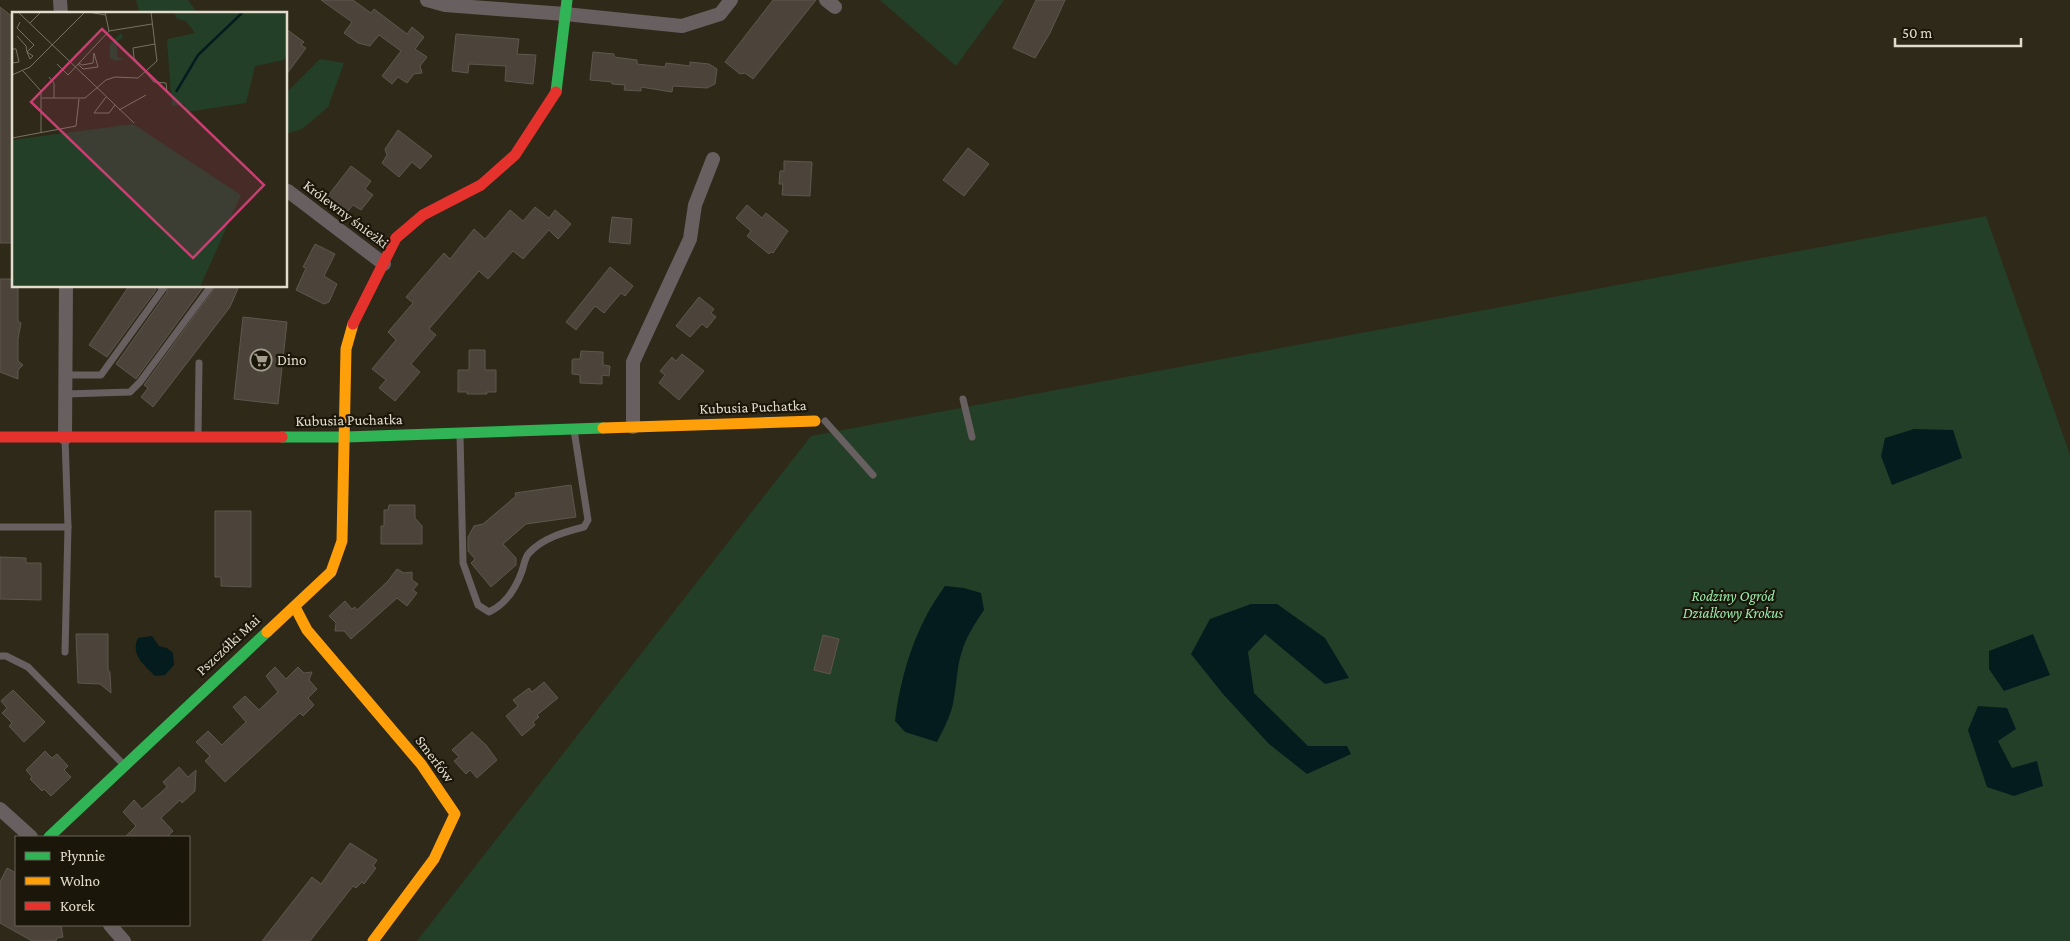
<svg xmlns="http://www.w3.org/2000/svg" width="2070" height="941" font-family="'Crimson Pro',serif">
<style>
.green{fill:#243f28}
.water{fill:#041c1d}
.building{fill:#4c433a;stroke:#5f564d}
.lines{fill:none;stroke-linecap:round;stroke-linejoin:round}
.lane{stroke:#685f60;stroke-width:7}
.street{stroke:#685f60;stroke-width:14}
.fast{stroke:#30b455;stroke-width:11}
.slow{stroke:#ff9f0a;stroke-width:11}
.jam{stroke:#e5322d;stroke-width:11}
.labels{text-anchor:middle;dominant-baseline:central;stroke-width:4.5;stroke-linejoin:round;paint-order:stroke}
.street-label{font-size:15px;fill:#e2dccc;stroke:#1a160a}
.poi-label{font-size:15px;fill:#e2dccc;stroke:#1a160a;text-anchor:start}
.park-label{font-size:15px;font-style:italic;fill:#99eaab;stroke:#1a160a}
.inset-river{fill:none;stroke:#041c1d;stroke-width:2.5}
.inset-road{fill:none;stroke:#777161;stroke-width:1}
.view{fill:#c83f72;fill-opacity:0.15;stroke:#c83f72;stroke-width:2.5}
.inset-edge{fill:none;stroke:#e2dccc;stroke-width:2.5}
</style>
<rect width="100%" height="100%" fill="#2f2919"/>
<g class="green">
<polygon points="136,0 188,0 198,14 140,14"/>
<polygon points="880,0 1004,0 956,66"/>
<polygon points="320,59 344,63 328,107 302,129 286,134 286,93"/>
<polygon points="1986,216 2070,455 2070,941 417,941 811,436"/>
</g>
<g class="water">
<polygon points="1914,429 1953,430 1962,458 1892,485 1881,456 1885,438"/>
<path d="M945 586 964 588 981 593 984 610C976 622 968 634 963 648 957 665 957 681 954 698 952 714 944 728 937 742L905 732 895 721C901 673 916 625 945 586Z"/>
<polygon points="1251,604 1277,604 1325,638 1349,678 1325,684 1265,634 1248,652 1254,693 1308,746 1347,746 1351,754 1307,774 1269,744 1223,694 1191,654 1210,619"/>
<polygon points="2033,634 2050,675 2004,691 1989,669 1989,651"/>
<path d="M152 636 159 646 167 648 173 653 174 665 165 675 155 676C144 665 130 654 138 638Z"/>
<polygon points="1978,706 2007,708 2016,729 1998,741 2012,768 2037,761 2043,786 2014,796 1987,787 1968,730"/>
</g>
<g class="building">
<polygon points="321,0 353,0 371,13 374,9 407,34 412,27 424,37 415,49 427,57 420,66 422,73 414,74 407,83 398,77 392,84 382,76 401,51 379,35 370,46 358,43 344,33 352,22"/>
<polygon points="773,0 816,0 753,79 745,73 740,74 725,62"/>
<polygon points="1036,0 1065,0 1050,33 1035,58 1013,48"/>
<polygon points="0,7 14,18 14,243 0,243"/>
<polygon points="286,29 304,42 301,45 306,48 286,75"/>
<polygon points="456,34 519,39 517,54 536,55 533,84 505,81 506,66 469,64 468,73 452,71"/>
<polygon points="593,52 614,54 614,57 637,60 637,64 665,67 666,63 690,66 690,62 709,64 717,69 715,84 707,88 673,86 672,92 641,87 641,91 624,90 625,85 612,84 612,82 590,80"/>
<polygon points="398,130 432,156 420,169 412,162 399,177 382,163 387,155 385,149"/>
<polygon points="968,148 989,164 964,196 943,180"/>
<polygon points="784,161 812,162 810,196 782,195 783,184 779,184 780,171 784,171"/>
<polygon points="351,166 371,181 365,189 373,195 361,210 353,205 347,212 327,197"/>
<polygon points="747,205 762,218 766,213 788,231 773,253 771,252 769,254 747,236 751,231 736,218"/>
<polygon points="535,207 549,218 555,210 571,224 558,239 549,230 523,259 513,251 488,279 479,271 429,329 436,335 411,364 420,372 395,401 379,388 386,380 372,369 396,340 388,332 413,303 406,297 444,253 450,259 474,229 485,239 510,210 523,221"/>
<polygon points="612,217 632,219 630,244 609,242"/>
<polygon points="315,244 335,254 324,276 337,284 329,302 324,304 296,290 306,268 303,267"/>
<polygon points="610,267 633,286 625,296 621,293 604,313 595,306 576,330 566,322"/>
<polygon points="0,279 14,279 14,286 18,286 18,321 21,323 18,339 18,361 23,365 18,370 18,379 0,372"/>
<polygon points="129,286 155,286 156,290 107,357 89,345"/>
<polygon points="167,286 204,286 136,379 116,364 167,292"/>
<polygon points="216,286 239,286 230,307 153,407 141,397 148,388 144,385"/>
<polygon points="699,297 714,309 711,313 716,317 707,328 702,324 690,337 676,326"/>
<polygon points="243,317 287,322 278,404 234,399"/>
<polygon points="469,350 485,350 485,370 496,370 496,392 487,392 487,394 467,394 467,392 458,392 458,370 469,370"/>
<polygon points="581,351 603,352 603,365 610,366 609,376 602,375 602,384 580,383 580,375 572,374 572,361 573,359 580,359"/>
<polygon points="682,354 704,371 679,400 659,383 665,375 660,371 672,357 676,361"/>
<polygon points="571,485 576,517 526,524 503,544 516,558 516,565 491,587 471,563 475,559 468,551 468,537 474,526 483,524 516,496 515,493"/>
<polygon points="389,505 415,505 415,518 422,526 422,544 381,544 381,526 384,526 384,510 388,510"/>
<polygon points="215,511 251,511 251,587 221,586 221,577 215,577"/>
<polygon points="0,557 26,558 26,563 41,563 41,600 0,599"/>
<polygon points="397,569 404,573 412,572 412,580 418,584 413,590 417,593 407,606 397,598 351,639 344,631 335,631 336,623 329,616 345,601 352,609 355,607 357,610 388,581"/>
<polygon points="76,634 108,634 108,669 110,673 111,693 100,684 78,683"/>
<polygon points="823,635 839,639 830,674 814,670"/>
<polygon points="275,667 286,679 298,667 304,673 312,672 309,680 317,689 308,698 314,705 303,716 300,713 225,782 205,761 210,756 196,742 208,731 222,745 227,740 246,722 233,707 245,696 259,710 278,692 266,676"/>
<polygon points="544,682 558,698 537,715 539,717 533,722 535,725 522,736 506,716 518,706 513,700 529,688 532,692"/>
<polygon points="13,690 45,722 24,742 9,726 12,723 2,713 7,708 1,701"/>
<polygon points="472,732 486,745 497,760 477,778 470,770 466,774 454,761 459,757 452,750"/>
<polygon points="45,751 52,758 57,754 68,766 64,770 71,777 51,796 44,789 42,791 30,779 32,777 26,770"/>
<polygon points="179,767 188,777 196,770 195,791 182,803 180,800 161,818 173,831 167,837 125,837 136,826 123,812 134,800 142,809 167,787 163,782"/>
<polygon points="350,843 377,860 373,866 376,868 364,884 362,882 356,888 353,886 310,941 262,941 312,877 321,884"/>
<polygon points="7,868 16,873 16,925 61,925 63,937 57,938 56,941 32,941 0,923 0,882"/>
</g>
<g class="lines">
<g class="lane">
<polyline points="66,375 101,375 163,289 160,286"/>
<polyline points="66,394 130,392 140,382 211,286"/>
<polyline points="963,399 972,437"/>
<polyline points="825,421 873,475"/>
<path d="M460 434 463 563 478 605 489 612C506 604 516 588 522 571 524 565 525 557 529 553 543 538 564 532 584 527L588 520 574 430"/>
<polyline points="198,436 199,363"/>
<polyline points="0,527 68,527 65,438"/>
<polyline points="65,652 68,527"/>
<polyline points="0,656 6,656 28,667 124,765"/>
</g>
<g class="street">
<polyline points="60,0 61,14"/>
<polyline points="427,0 445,5 565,14 682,26 720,14 731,0"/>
<polyline points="826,0 835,7"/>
<polyline points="288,191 384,264"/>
<polyline points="633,427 633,362 690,239 695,205 713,159"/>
<polyline points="65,438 66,286"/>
<polyline points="0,809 31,837"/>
<polyline points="110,925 124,941"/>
</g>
<g class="fast">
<polyline points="556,92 567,0"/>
<polyline points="282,437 346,437 603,428"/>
<polyline points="49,837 267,632"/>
</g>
<g class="slow">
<polyline points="603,428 815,421"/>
<polyline points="295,607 307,630 421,764 455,814 434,859 373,941"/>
<polyline points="267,632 331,572 342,541 346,349 353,324"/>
</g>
<g class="jam">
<polyline points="353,324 396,238 423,215 481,185 515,155 556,92"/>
<polyline points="0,437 282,437"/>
</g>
</g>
<defs>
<g id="supermarket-ring" transform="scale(1.125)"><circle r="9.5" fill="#1a160a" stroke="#a39d8d" stroke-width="1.5"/><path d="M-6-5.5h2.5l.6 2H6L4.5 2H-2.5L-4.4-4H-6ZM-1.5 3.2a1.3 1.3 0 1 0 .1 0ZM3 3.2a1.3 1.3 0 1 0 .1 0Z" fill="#a39d8d"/></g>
</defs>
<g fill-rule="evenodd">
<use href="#supermarket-ring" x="261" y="360"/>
</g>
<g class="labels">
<g class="street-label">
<text transform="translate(346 214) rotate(37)">Królewny śnieżki</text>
<text transform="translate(753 407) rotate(-2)">Kubusia Puchatka</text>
<text transform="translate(349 420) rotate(-1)">Kubusia Puchatka</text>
<text transform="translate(228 645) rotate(-43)">Pszczółki Mai</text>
<text transform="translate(435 759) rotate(53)">Smerfów</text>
</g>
<g class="poi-label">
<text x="277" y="360">Dino</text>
</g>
<g class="park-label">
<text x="1733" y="596">Rodziny Ogród<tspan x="1733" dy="17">Działkowy Krokus</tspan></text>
</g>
</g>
<g transform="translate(12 12)">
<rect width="275" height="275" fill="#2f2919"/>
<path d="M162 0H275V42L272 48 243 54 234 91 175 100 172 92 160 94 155 30 156 27 183 21 174 9 165 7ZM109 21 111 26 105 29V45L112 47 104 49 98 46V32ZM121 112 229 183 188 275H0V128Z" fill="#243f28"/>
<path class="inset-river" d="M164 80 186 43 231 0"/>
<path class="inset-road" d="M6 0 122 111M77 0 93 3M93 0 97 19M18 11 29 0M5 24 14 34 15 40 18 47 21 44 15 40 22 33 5 16 8 10M143 32 121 36 122 46 142 70 154 71 155 80M0 37H4L7 50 0 51M45 52 56 63 97 19 140 12M66 52 71 57 86 55 82 41 81 51 70 53 67 51M11 59 29 79V121M0 63 18 55 73 0M37 65 42 71V86M94 85 82 101H97L103 93M30 86H73L94 68 103 65 126 66 145 49 139 0M107 98 134 83M0 126 64 114 67 87"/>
<path class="view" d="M90 17 252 173 181 246 19 90Z"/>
<rect width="275" height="275" class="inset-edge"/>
</g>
<rect x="15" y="836" width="175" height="90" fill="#1a160a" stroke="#6a6558"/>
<rect x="25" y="852" width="25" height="8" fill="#30b455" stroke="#6a6558"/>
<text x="60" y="861" font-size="15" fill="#e2dccc">Płynnie</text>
<rect x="25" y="877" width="25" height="8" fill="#ff9f0a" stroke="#6a6558"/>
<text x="60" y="886" font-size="15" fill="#e2dccc">Wolno</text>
<rect x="25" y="902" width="25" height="8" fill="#e5322d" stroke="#6a6558"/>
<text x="60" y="911" font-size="15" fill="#e2dccc">Korek</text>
<path d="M1895 38v8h126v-8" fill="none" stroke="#e2dccc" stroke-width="2.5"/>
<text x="1902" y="38" font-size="15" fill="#e2dccc" stroke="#1a160a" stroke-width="4" paint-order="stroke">50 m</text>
</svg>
